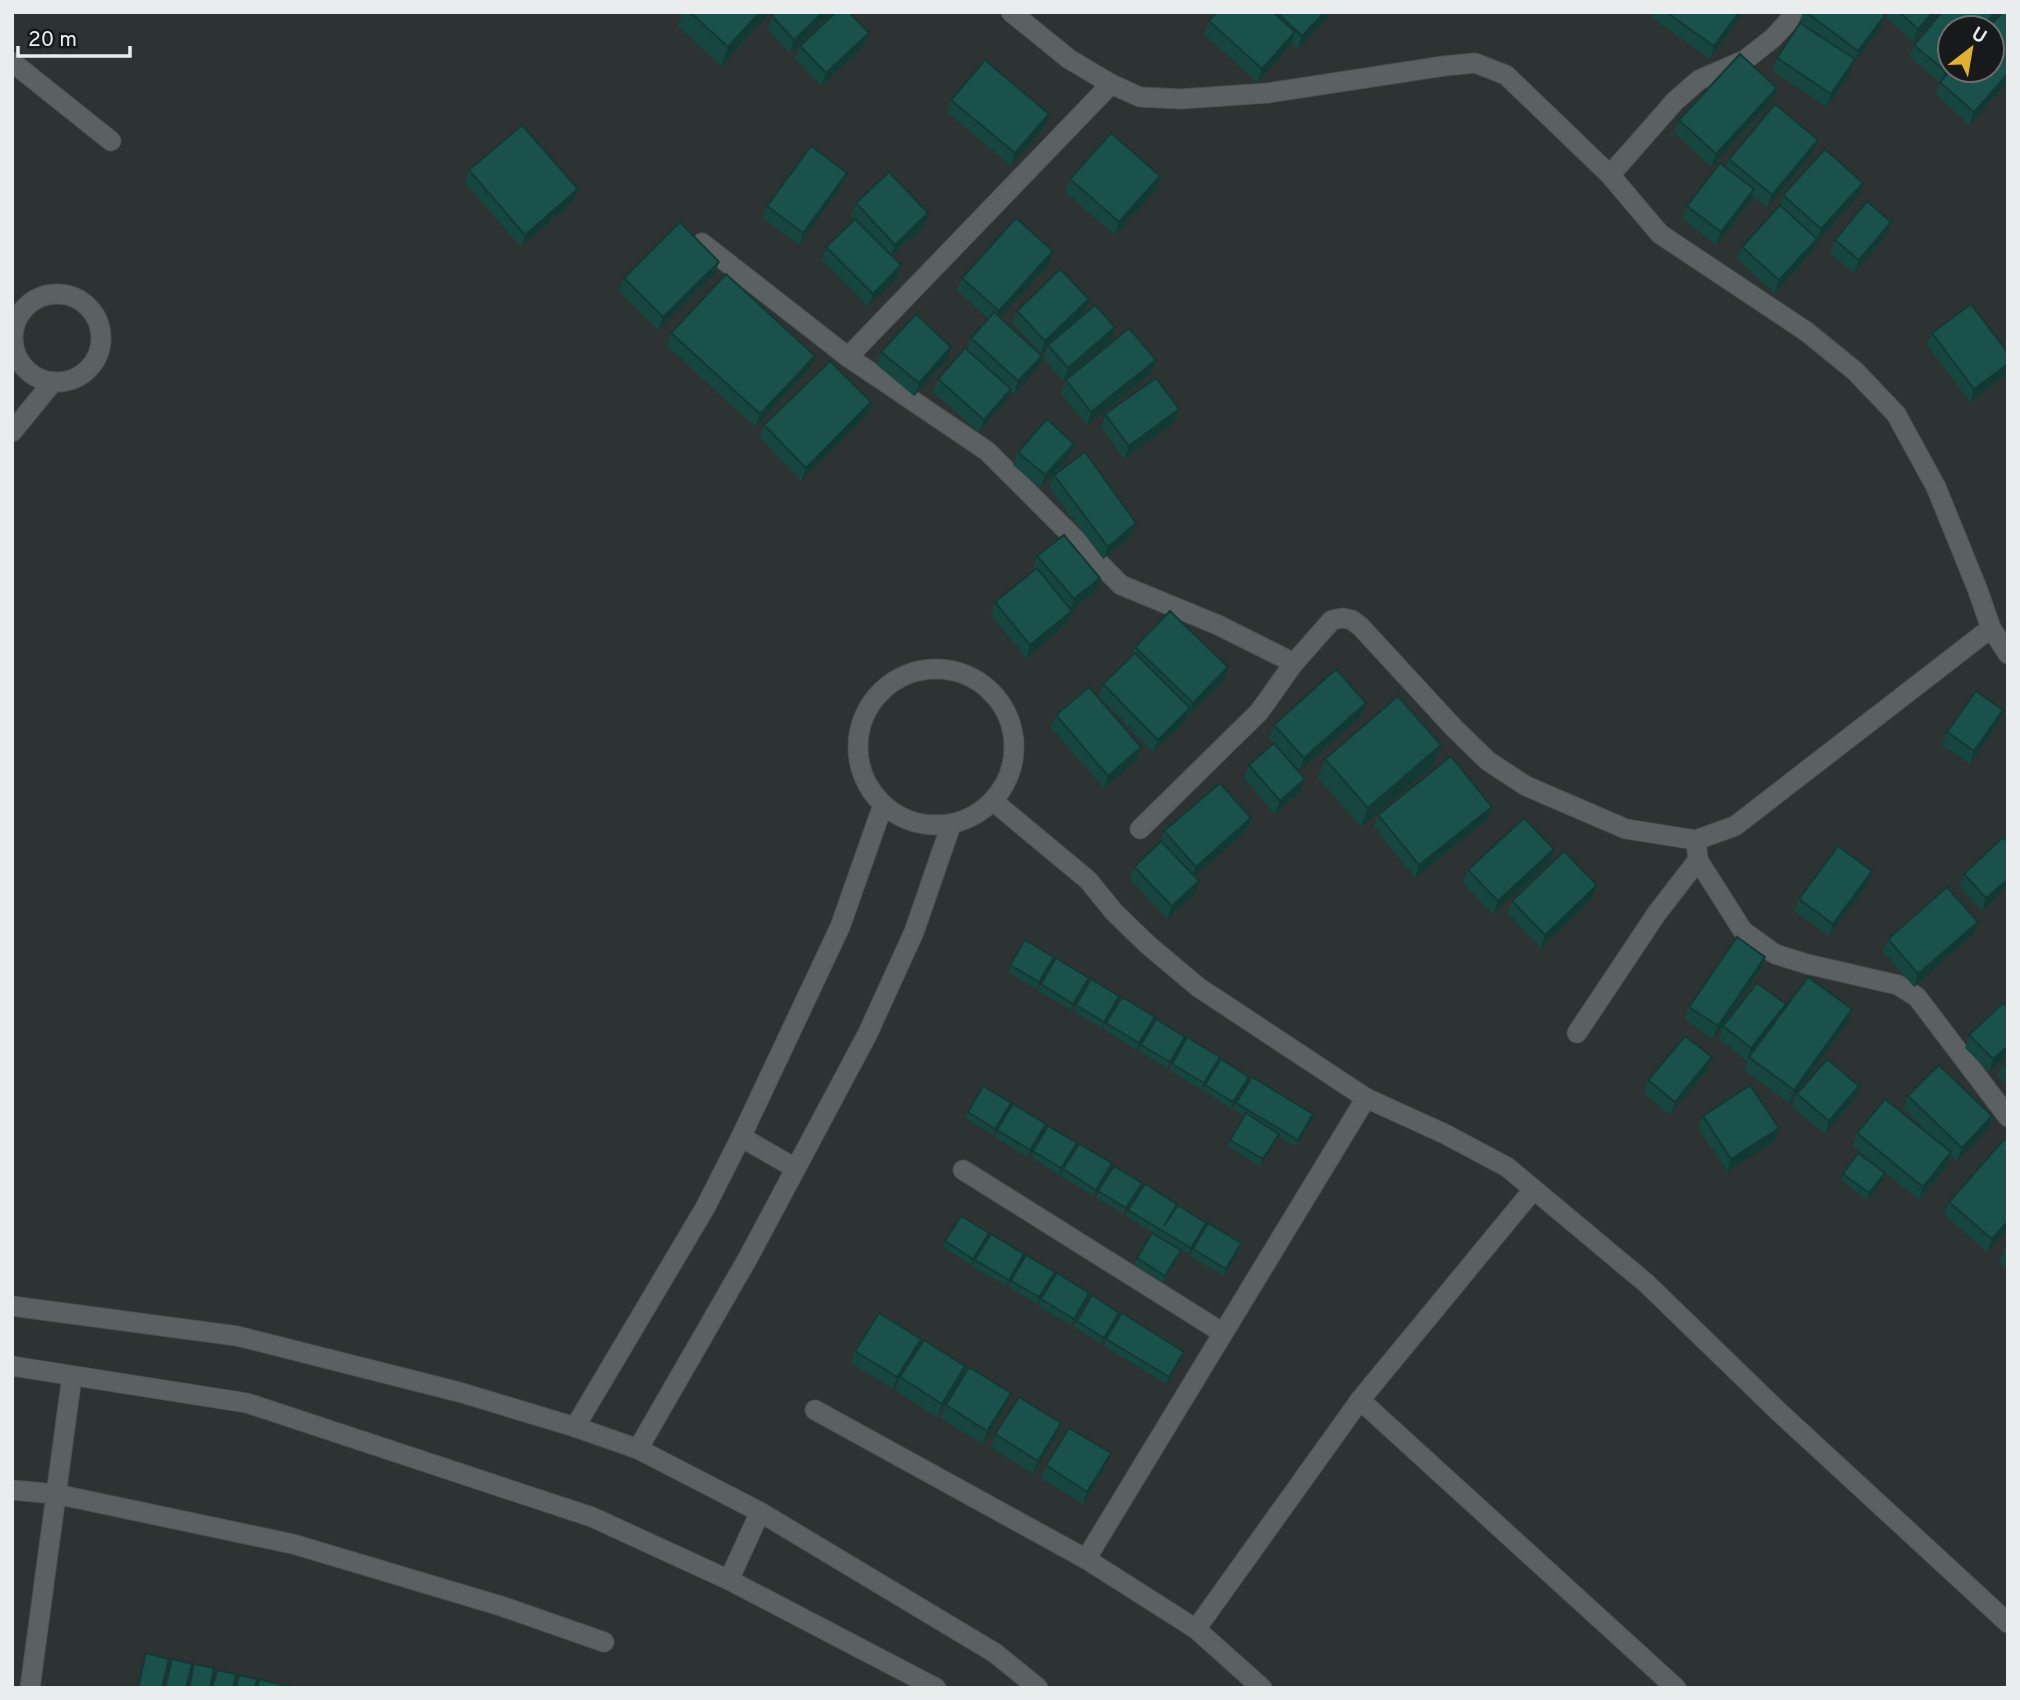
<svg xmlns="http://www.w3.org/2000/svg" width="2020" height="1700" font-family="Overpass,sans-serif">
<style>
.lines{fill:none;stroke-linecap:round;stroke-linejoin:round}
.minor-casing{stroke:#4c5152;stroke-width:21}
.minor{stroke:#5b6162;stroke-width:19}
.wall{fill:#174640}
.shaded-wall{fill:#133934}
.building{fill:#1b514b;stroke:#133934;stroke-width:2}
</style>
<rect width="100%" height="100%" fill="#2d3233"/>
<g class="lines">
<g class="minor-casing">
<g id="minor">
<polyline points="1011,12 1069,59 1111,84 1140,97 1181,99 1268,93 1444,66 1475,63 1506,75 1610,175 1660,234 1807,332 1855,371 1896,414 1936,487 1977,588 1991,628 2008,654"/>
<polyline points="12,62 111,141"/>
<polyline points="1610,175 1675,101 1699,80 1745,60 1773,38 1797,12"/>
<polyline points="702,243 848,357 987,451 1121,585 1218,625 1294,663"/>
<circle cx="57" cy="338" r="44"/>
<polyline points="848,357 1111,84"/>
<polyline points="12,432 52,383"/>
<circle cx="936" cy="747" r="78"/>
<polyline points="994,802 1088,880 1114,912 1147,944 1198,987 1366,1098 1445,1134 1507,1167 1646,1283 1778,1411 2008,1623"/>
<polyline points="1140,829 1259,712 1294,663 1332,620 1343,618 1352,620 1360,626 1454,728 1488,761 1526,786 1626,829 1696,840 1735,826 1991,628"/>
<polyline points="1696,840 1698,860 1743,931 1775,954 1807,964 1898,985 1917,997 2008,1117"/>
<polyline points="1577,1033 1657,913 1698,860"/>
<polyline points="741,1137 795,1168"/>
<polyline points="963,1170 1223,1333"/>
<polyline points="12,1306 237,1336 459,1392 575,1427 638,1449 760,1512 995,1653 1038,1688"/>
<polyline points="12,1366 247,1403 592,1517 729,1580 936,1688"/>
<polyline points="1360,1400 1676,1688"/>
<polyline points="815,1410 1086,1559 1196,1629 1262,1688"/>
<polyline points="575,1427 705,1208 741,1137 840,927 883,805"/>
<polyline points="638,1449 748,1258 867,1035 914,932 951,825"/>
<polyline points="12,1490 56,1494 293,1544 501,1606 604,1642"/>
<polyline points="1086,1559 1366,1098"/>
<polyline points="729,1580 760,1512"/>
<polyline points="1196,1629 1360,1400 1533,1190"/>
<polyline points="30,1688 72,1376"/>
</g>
</g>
<use href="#minor" class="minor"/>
</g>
<g class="wall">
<polygon points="683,12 770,12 721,66 678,26"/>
<polygon points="1217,12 1330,12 1328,17 1298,49 1292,43 1257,82 1204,34 1209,21"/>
<polygon points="1653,12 1744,12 1710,59 1651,17"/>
<polygon points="1803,12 1881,12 1880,27 1853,63 1850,72 1827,107 1772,71 1777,58 1800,24 1799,23"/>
<polygon points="1888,12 1940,12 1913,42 1886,17"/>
<polygon points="1942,12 2000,12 1999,15 1988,28 1950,70 2008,12 2008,82 1969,125 1936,94 1940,83 1910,57 1914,45"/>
<polygon points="832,13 790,53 767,29 772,16"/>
<polygon points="800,46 864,46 821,86 795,58"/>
<polygon points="1777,88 1772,101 1711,167 1674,132 1679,120"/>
<polygon points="951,100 1045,126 1011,166 947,112"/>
<polygon points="1813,153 1767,208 1752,195 1750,202 1716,245 1682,218 1687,206 1726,168 1729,159"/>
<polygon points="469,170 573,201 521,247 465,183"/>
<polygon points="847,173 842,185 799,245 762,218 767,206"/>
<polygon points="1160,176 1156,189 1115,235 1065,192 1070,179"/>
<polygon points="1863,183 1858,196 1816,241 1813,251 1774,293 1737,259 1742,247 1779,206 1783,195"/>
<polygon points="856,203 924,226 892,256 901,265 897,278 868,306 822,260 826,247 854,219 851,216"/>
<polygon points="1887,234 1854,273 1830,253 1835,240"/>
<polygon points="1049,264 1000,317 1042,356 1037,369 1014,394 1010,390 1006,401 979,432 933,392 938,379 967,350 971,338 988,319 957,290 962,278"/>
<polygon points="715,274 658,330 619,291 624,278"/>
<polygon points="1089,299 1084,312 1065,330 1111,340 1063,381 1043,358 1047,348 1041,353 1012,323 1017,311"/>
<polygon points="671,333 810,368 755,427 667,346"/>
<polygon points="1932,333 2008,353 2008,373 1970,402 1927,345"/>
<polygon points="881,352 947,360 914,396 877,365"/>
<polygon points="1151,373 1087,425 1061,393 1066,380"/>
<polygon points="1179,409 1174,422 1124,459 1101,427 1105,414"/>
<polygon points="867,415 801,481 760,438 764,425"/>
<polygon points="1074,444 1069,457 1040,488 1013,465 1018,452"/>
<polygon points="1054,475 1131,536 1103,559 1049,487"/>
<polygon points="1037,556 1100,578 1095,591 1072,610 1067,623 1026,658 991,615 995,602 1034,570 1033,569"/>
<polygon points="1135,647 1228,667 1224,680 1188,716 1187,715 1185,721 1153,752 1099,696 1103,684 1131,657"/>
<polygon points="1366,703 1361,716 1299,771 1275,745 1300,792 1275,814 1244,778 1249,765 1274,743 1269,738 1274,725"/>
<polygon points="2003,710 1998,723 1970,764 1942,745 1947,732"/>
<polygon points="1056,715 1137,760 1104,788 1051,728"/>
<polygon points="1441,745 1434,764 1361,827 1318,778 1325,759"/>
<polygon points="1492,807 1487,819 1415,878 1374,827 1378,815"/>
<polygon points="1251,818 1246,831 1195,876 1195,894 1167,919 1130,879 1134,867 1160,843 1164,831"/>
<polygon points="2008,842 2008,887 1982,911 1959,886 1964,874"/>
<polygon points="1554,849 1549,862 1493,914 1463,883 1468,870"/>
<polygon points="1867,884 1829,936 1794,911 1799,899"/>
<polygon points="1592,898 1541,948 1507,913 1512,901"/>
<polygon points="1978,922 1973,934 1914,987 1883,952 1888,939"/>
<polygon points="1052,964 1036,989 1008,972 1010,965"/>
<polygon points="1761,969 1713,1039 1685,1019 1689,1007"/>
<polygon points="1041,984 1086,984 1071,1010 1038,991"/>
<polygon points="1117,1003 1102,1028 1073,1011 1076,1005"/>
<polygon points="1786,1004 1784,1010 1852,1009 1848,1022 1789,1103 1744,1070 1748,1059 1747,1061 1719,1039 1723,1026"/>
<polygon points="2008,1008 2008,1054 1989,1072 1965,1048 1969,1035"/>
<polygon points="1155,1017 1153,1024 1136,1050 1104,1029 1106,1023"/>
<polygon points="1183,1043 1167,1068 1139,1051 1141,1045"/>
<polygon points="1220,1057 1217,1064 1202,1090 1169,1070 1172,1064"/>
<polygon points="2008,1058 2008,1086 1998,1076 2003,1063"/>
<polygon points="1707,1070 1670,1115 1644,1093 1648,1080"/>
<polygon points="1247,1083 1231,1108 1203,1091 1205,1085"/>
<polygon points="1859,1086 1855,1098 1825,1134 1792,1107 1797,1094"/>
<polygon points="1908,1096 1992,1116 1988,1129 1957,1161 1951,1154 1947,1165 1919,1200 1853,1146 1857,1133 1936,1140 1903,1108"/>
<polygon points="1236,1103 1311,1121 1296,1146 1278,1136 1276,1140 1260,1166 1228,1146 1230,1140 1244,1116 1233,1109"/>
<polygon points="1008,1110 993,1135 965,1118 968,1112"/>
<polygon points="1703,1116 1775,1141 1727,1171 1698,1128"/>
<polygon points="1046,1124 1044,1131 1028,1157 995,1137 997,1130"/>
<polygon points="2008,1136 2008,1228 1987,1252 1944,1214 1949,1202"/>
<polygon points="1074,1149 1059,1175 1031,1157 1033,1151"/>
<polygon points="1063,1169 1109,1170 1094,1196 1061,1176"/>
<polygon points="1885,1173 1883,1180 1867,1200 1841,1180 1843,1174"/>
<polygon points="1140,1189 1124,1214 1096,1198 1098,1191"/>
<polygon points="1128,1210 1174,1212 1206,1223 1204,1229 1188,1254 1126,1216"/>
<polygon points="986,1239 971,1265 943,1247 945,1241"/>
<polygon points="1241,1243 1239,1250 1224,1276 1190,1256 1193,1249"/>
<polygon points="2008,1246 2008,1270 2000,1263 2004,1250"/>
<polygon points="1181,1250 1178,1257 1163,1282 1135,1265 1137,1258"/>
<polygon points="1024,1254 1022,1260 1006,1286 973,1266 975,1260"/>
<polygon points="1055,1272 1052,1279 1037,1304 1009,1287 1011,1281"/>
<polygon points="1041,1299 1087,1300 1072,1325 1038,1306"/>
<polygon points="1117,1319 1102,1344 1074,1327 1077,1321"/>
<polygon points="921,1339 916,1352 965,1366 961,1379 937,1417 895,1390 899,1379 893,1389 851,1363 855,1351"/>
<polygon points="1106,1339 1182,1359 1166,1384 1104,1346"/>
<polygon points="1011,1393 1006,1406 983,1444 941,1418 946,1405"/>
<polygon points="1061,1423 1057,1435 1033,1474 991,1447 995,1434"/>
<polygon points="1046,1465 1106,1466 1083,1504 1041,1478"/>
</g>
<g class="shaded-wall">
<polygon points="760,12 770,12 721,66 728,47"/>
<polygon points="823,12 832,12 790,53 794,40"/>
<polygon points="1325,12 1330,12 1328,17 1298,49 1302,36"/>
<polygon points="1739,12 1744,12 1710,59 1714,46"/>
<polygon points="1933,12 1940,12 1913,42 1918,29"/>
<polygon points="1995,12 2000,12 1999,15 1988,28 1982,28"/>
<polygon points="1885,15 1880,27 1854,63 1858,51"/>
<polygon points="1295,32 1291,45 1257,82 1262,69"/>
<polygon points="869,33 864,46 821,86 826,73"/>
<polygon points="1855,59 1850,72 1827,107 1831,94"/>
<polygon points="1950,65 1950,70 1952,70 1940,84 1945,71"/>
<polygon points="2008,74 2008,82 1969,125 1974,112"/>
<polygon points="1777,88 1772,101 1711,167 1716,154"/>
<polygon points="1049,114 1045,126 1011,166 1015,153"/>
<polygon points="1818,140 1813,153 1767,208 1772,195"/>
<polygon points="847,173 842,185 799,245 803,233"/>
<polygon points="1160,176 1156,189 1115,235 1119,222"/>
<polygon points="1863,183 1858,196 1817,242 1821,229"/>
<polygon points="578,189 573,201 521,247 525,235"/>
<polygon points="1754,189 1750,202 1716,245 1721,232"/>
<polygon points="928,213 924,226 890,257 895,245"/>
<polygon points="1891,222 1887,234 1854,273 1859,260"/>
<polygon points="1817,239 1813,251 1774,293 1779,280"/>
<polygon points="1053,251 1049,264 994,324 999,311"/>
<polygon points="719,262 715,274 658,330 663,317"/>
<polygon points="901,265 897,278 868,306 873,294"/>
<polygon points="1089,299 1084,312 1049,346 1048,345 1047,348 1041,353 1045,341"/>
<polygon points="1115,327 1111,340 1063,381 1068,368"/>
<polygon points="951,347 947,360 914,396 919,383"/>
<polygon points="815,356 810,368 755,427 760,414"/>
<polygon points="1042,356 1037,369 1014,394 1018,381"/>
<polygon points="1156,360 1151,373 1087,425 1091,412"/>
<polygon points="2008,364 2008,373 1970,402 1974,389"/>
<polygon points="1011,389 1006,401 979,432 984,420"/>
<polygon points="871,402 867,415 801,481 806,468"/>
<polygon points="1179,409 1174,422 1124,459 1129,446"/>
<polygon points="1074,444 1069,457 1040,488 1045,475"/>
<polygon points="1136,523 1131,536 1103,559 1108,547"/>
<polygon points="1100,578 1095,591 1069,612 1074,599"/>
<polygon points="1072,611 1067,623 1026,658 1030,645"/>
<polygon points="1228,667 1224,680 1188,716 1193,703"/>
<polygon points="1366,703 1361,716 1299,771 1304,758"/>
<polygon points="1190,708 1185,721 1153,752 1158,740"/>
<polygon points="2003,710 1998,723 1970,764 1974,751"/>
<polygon points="1441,745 1434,764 1361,827 1368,808"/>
<polygon points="1141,747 1137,760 1104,788 1108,776"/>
<polygon points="1305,779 1300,792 1275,814 1280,801"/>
<polygon points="1492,807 1487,819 1415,878 1419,865"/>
<polygon points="1251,818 1246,831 1191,880 1196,867"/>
<polygon points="1554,849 1549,862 1493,914 1498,901"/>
<polygon points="1872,871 1867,884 1829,936 1833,924"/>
<polygon points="2008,879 2008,887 1982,911 1986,898"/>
<polygon points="1199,881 1195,894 1167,919 1172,906"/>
<polygon points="1597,885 1592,898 1541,948 1545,935"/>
<polygon points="1978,922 1973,934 1914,987 1918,974"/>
<polygon points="1054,957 1052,964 1036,989 1039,982"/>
<polygon points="1765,957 1761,969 1713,1039 1718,1026"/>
<polygon points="1089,978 1086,984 1071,1010 1073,1004"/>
<polygon points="1119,996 1117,1003 1102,1028 1104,1022"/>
<polygon points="1786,1004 1781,1017 1747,1061 1751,1048"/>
<polygon points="1852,1009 1848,1022 1789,1103 1794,1090"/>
<polygon points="1155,1017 1153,1024 1136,1050 1139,1043"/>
<polygon points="1185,1037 1183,1043 1167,1068 1170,1062"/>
<polygon points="2008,1046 2008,1054 1989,1072 1993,1059"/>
<polygon points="1220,1057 1217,1064 1202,1090 1204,1083"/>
<polygon points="1712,1057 1707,1070 1670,1115 1675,1102"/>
<polygon points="1249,1077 1247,1083 1231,1108 1233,1102"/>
<polygon points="1859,1086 1855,1098 1825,1134 1829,1121"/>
<polygon points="1011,1103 1008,1110 993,1135 995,1129"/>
<polygon points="1313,1114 1311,1121 1296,1146 1298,1140"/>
<polygon points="1992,1116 1988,1129 1957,1161 1962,1148"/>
<polygon points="1046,1124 1044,1131 1028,1157 1030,1150"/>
<polygon points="1779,1128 1775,1141 1727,1171 1731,1159"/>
<polygon points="1279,1134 1276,1140 1260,1166 1263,1159"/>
<polygon points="1077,1143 1074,1149 1059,1175 1061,1168"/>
<polygon points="1951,1152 1947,1165 1919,1200 1923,1187"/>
<polygon points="1112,1163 1109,1170 1094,1196 1096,1190"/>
<polygon points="1885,1173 1883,1180 1867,1200 1869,1193"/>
<polygon points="1142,1183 1140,1189 1124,1214 1126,1208"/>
<polygon points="2008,1221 2008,1228 1987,1252 1992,1239"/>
<polygon points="1206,1223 1204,1229 1188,1254 1191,1248"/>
<polygon points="989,1233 986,1239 971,1265 973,1259"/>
<polygon points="1241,1243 1239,1250 1224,1276 1226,1269"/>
<polygon points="1181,1250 1178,1257 1163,1282 1165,1276"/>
<polygon points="1024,1254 1022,1260 1006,1286 1009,1280"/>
<polygon points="1055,1272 1052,1279 1037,1304 1039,1297"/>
<polygon points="1089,1293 1087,1300 1072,1325 1074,1319"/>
<polygon points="1119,1313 1117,1319 1102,1344 1104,1338"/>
<polygon points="921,1339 916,1352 893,1389 897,1377"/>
<polygon points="1184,1352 1182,1359 1166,1384 1169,1377"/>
<polygon points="965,1366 961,1379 937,1417 942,1404"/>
<polygon points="1011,1393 1006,1406 983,1444 987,1431"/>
<polygon points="1061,1423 1057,1435 1033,1474 1038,1461"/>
<polygon points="1111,1453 1106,1466 1083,1504 1087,1492"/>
</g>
<g class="building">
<polygon points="690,12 760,12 728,47"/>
<polygon points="776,12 823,12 794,40 772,16"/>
<polygon points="836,12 849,12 869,33 826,73 800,46"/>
<polygon points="1217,12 1273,12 1295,32 1262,69 1209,21"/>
<polygon points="1277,12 1325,12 1302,36"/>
<polygon points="1666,12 1739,12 1714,46"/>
<polygon points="1806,12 1881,12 1885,15 1858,51"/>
<polygon points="1899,12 1933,12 1918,29"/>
<polygon points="1942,12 1995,12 1982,28 1950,28 1950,65 1945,71 1914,45"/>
<polygon points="2003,12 2008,12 2008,74 1974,112 1940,82 1951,70 1992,70 1992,28 1988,28"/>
<polygon points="1800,23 1855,59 1831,94 1777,58"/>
<polygon points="1740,54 1777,88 1716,154 1679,120"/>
<polygon points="985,60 1049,114 1015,153 951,100"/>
<polygon points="1775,104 1818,140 1772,195 1729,159"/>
<polygon points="522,125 578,189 525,235 469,170"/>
<polygon points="1111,133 1160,176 1119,222 1070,179"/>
<polygon points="811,146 847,173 803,233 767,206"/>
<polygon points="1825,149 1863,183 1821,229 1783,195"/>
<polygon points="1720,163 1754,189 1721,232 1687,206"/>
<polygon points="889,172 928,213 895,245 856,203"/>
<polygon points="1867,201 1891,222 1859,260 1835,240"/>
<polygon points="1780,205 1817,239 1779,280 1742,247"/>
<polygon points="1016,218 1053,251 999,311 962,278"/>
<polygon points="855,219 901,265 873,294 826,247"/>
<polygon points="680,222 719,262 663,317 624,278"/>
<polygon points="1060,269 1089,299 1045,341 1017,311"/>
<polygon points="726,274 815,356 760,414 671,333"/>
<polygon points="1971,304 2008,353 2008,364 1974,389 1932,333"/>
<polygon points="1095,305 1115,327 1068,368 1048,345"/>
<polygon points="994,312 1042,356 1018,381 971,338"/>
<polygon points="916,314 951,347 919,383 881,352"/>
<polygon points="1129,328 1156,360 1091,412 1066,380"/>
<polygon points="965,348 1011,389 984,420 938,379"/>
<polygon points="830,361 871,402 806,468 764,425"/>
<polygon points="1156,378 1179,409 1129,446 1105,414"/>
<polygon points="1047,419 1074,444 1045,475 1018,452"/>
<polygon points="1085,452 1136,523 1108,547 1054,475"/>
<polygon points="1064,535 1100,578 1074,599 1037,556"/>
<polygon points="1037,568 1072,611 1030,645 995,602"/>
<polygon points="1170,611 1228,667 1193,703 1135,647"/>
<polygon points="1135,653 1190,708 1158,740 1103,684"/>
<polygon points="1336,669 1366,703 1304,758 1274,725"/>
<polygon points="1089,687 1141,747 1108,776 1056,715"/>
<polygon points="1976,691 2003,710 1974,751 1947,732"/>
<polygon points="1398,696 1441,745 1368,808 1325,759"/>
<polygon points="1274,743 1305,779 1280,801 1249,765"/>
<polygon points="1451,756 1492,807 1419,865 1378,815"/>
<polygon points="1220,783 1251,818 1196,867 1164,831"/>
<polygon points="1524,818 1554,849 1498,901 1468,870"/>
<polygon points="2003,837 2008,842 2008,879 1986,898 1964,874"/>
<polygon points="1161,841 1199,881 1172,906 1134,867"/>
<polygon points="1838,846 1872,871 1833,924 1799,899"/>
<polygon points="1564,851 1597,885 1545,935 1512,901"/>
<polygon points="1947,887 1978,922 1918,974 1888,939"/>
<polygon points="1737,937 1765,957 1718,1026 1689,1007"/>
<polygon points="1025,940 1054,957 1039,982 1010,965"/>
<polygon points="1056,958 1089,978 1073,1004 1041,984"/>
<polygon points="1808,977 1852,1009 1794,1090 1749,1057"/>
<polygon points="1091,979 1119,996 1104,1022 1076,1005"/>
<polygon points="1757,983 1786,1004 1751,1048 1723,1026"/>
<polygon points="1122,997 1155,1017 1139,1043 1106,1023"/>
<polygon points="2003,1003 2008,1008 2008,1046 1993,1059 1969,1035"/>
<polygon points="1156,1019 1185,1037 1170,1062 1141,1045"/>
<polygon points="1685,1036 1712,1057 1675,1102 1648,1080"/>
<polygon points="1187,1037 1220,1057 1204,1083 1172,1064"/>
<polygon points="2008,1058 2008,1068 2003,1063"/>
<polygon points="1221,1059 1249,1077 1233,1102 1205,1085"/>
<polygon points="1827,1059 1859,1086 1829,1121 1797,1094"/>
<polygon points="1939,1065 1992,1116 1962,1148 1908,1096"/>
<polygon points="1252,1077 1313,1114 1298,1140 1236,1103"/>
<polygon points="1750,1085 1779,1128 1731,1159 1703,1116"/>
<polygon points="983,1086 1011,1103 995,1129 968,1112"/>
<polygon points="1885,1099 1951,1152 1923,1187 1857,1133"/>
<polygon points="1013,1104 1046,1124 1030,1150 997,1130"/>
<polygon points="1246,1113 1279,1134 1263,1159 1230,1140"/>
<polygon points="1048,1126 1077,1143 1061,1168 1033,1151"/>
<polygon points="2007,1136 2008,1221 1992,1239 1949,1202"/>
<polygon points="1079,1144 1112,1163 1096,1190 1063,1169"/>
<polygon points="1858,1153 1885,1173 1869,1193 1843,1174"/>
<polygon points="1114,1166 1142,1183 1126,1208 1098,1191"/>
<polygon points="1145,1184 1177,1204 1164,1226 1178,1205 1206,1223 1191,1248 1128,1210"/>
<polygon points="961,1216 989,1233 973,1259 945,1241"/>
<polygon points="1208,1223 1241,1243 1226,1269 1193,1249"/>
<polygon points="1152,1233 1181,1250 1165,1276 1137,1258"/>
<polygon points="991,1234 1024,1254 1009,1280 975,1260"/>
<polygon points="1026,1255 1055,1272 1039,1297 1011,1281"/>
<polygon points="1057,1273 1089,1293 1074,1319 1041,1299"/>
<polygon points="1092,1295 1119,1313 1104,1338 1077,1321"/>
<polygon points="879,1313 921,1339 897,1377 855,1351"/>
<polygon points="1122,1313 1184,1352 1169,1377 1106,1339"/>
<polygon points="924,1340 965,1366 942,1404 900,1377"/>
<polygon points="969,1367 1011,1393 987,1431 946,1405"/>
<polygon points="1019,1397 1061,1423 1038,1461 995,1434"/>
<polygon points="1069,1428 1111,1453 1087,1492 1046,1465"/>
<polygon points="146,1653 169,1659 162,1688 138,1688"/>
<polygon points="172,1659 192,1664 186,1688 165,1688"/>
<polygon points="194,1664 214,1668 210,1688 189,1688"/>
<polygon points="217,1670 236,1674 233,1688 212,1688"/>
<polygon points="239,1675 257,1679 255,1688 236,1688"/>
<polygon points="259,1679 282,1685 281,1688 257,1688"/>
<polygon points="285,1684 299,1688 284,1688"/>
</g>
<rect width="2020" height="1700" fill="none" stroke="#e9edee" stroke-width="28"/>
<g transform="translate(1971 49) rotate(31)"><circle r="33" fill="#17191a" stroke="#6b6e6f" stroke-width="2"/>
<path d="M0-5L12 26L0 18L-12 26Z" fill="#e0b034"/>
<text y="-10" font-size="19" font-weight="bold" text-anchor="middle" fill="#e9edee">U</text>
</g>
<path d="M18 46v10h112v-10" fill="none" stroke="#e9edee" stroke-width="3.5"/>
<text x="28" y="46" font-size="21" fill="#e9edee" stroke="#17191a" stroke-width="5" paint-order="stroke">20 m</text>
</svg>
